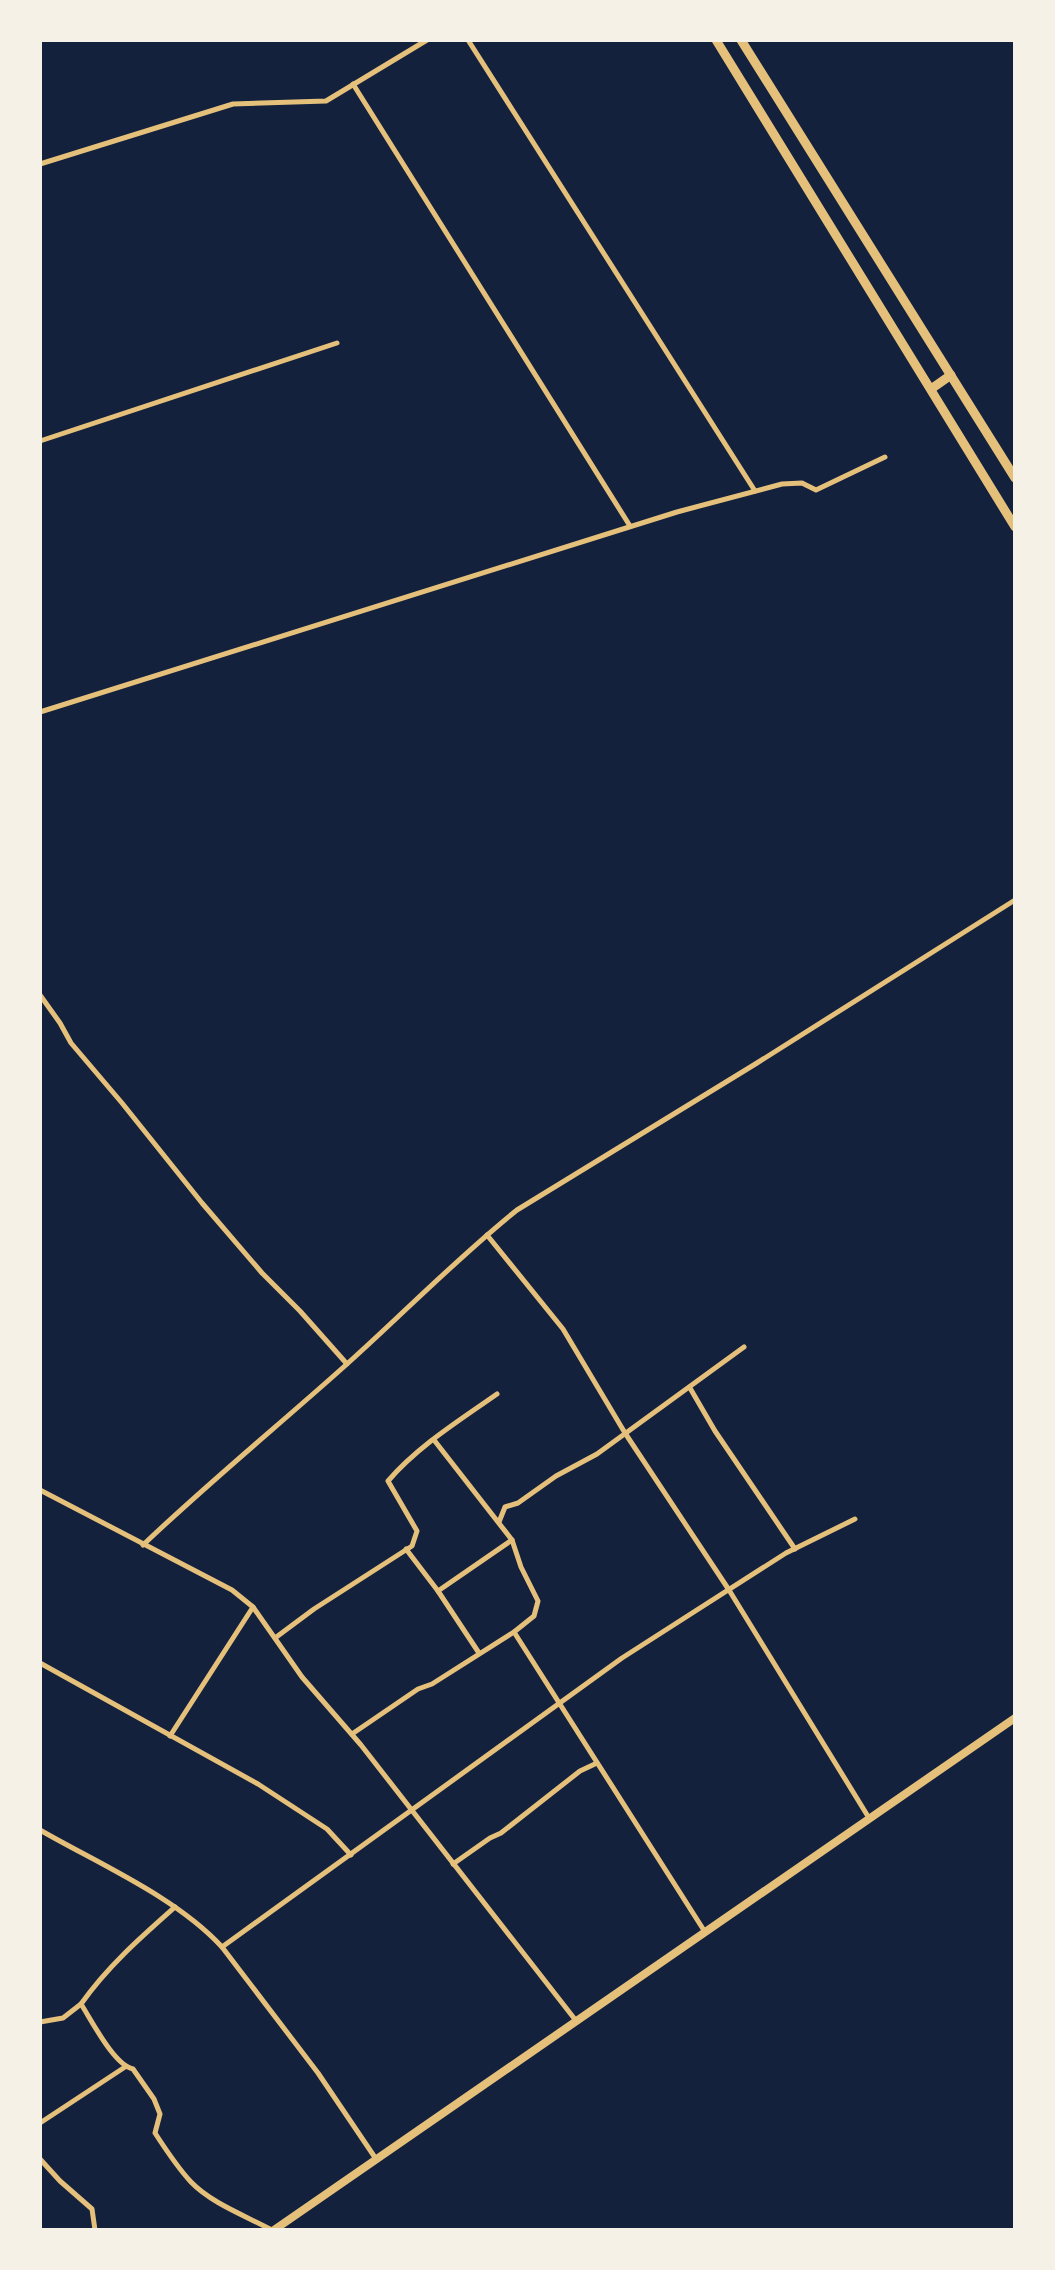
<svg xmlns="http://www.w3.org/2000/svg" width="1055" height="2270" font-family="Raleway,sans-serif">
<style>
.lines{fill:none;stroke-linecap:round;stroke-linejoin:round}
.minor{stroke:#e5c07b;stroke-width:5}
.secondary{stroke:#e5c07b;stroke-width:8}
.trunk{stroke:#e5c07b;stroke-width:9}
</style>
<rect width="100%" height="100%" fill="#14213d"/>
<g class="lines">
<g class="minor">
<polyline points="468,40 755,491"/>
<polyline points="353,84 630,526"/>
<polyline points="40,164 233,104 326,101 427,40"/>
<polyline points="40,441 337,343"/>
<polyline points="40,712 677,512 782,484 802,483 816,490 885,457"/>
<polyline points="40,995 60,1023 71,1043 122,1103 202,1203 262,1273 300,1311 347,1364"/>
<polyline points="487,1235 563,1329 625,1433 729,1590 869,1818"/>
<polyline points="690,1388 715,1431 795,1549"/>
<polyline points="40,1490 232,1590 253,1607 302,1677 361,1745 577,2022"/>
<polyline points="499,1522 505,1507 518,1503 556,1476 597,1454 744,1347"/>
<path d="M143 1545C209 1482 279 1425 347 1364 404 1313 457 1258 517 1210L757 1063 1015 900"/>
<polyline points="406,1549 438,1591 479,1653"/>
<polyline points="438,1591 512,1540"/>
<polyline points="514,1632 705,1932"/>
<path d="M275 1638 314 1609 412 1546 417 1531 388 1481C418 1446 460 1420 497 1394"/>
<polyline points="40,1663 258,1784 327,1829 351,1855"/>
<polyline points="352,1734 418,1689 432,1684 514,1632 534,1616 538,1601 521,1567 512,1540 434,1440"/>
<polyline points="170,1736 253,1607"/>
<path d="M40 1830C99 1864 176 1897 222 1947L318 2073 376 2159"/>
<polyline points="453,1864 490,1838 501,1833 580,1771 597,1763"/>
<path d="M175 1907C140 1938 108 1966 81 2004 92 2021 114 2065 133 2069L154 2099 160 2114 155 2133C166 2150 177 2167 191 2182 211 2203 246 2216 272 2230"/>
<polyline points="222,1947 622,1658 786,1553 855,1519"/>
<polyline points="40,2022 63,2018 81,2004"/>
<polyline points="40,2123 125,2067"/>
<polyline points="40,2159 60,2181 92,2209 95,2230"/>
</g>
<polyline class="secondary" points="274,2230 1015,1718"/>
<g class="trunk">
<polyline points="716,40 1015,527"/>
<polyline points="741,40 1015,478"/>
<polyline points="931,389 951,375"/>
</g>
</g>
<rect width="1055" height="2270" fill="none" stroke="#f6f1e7" stroke-width="84"/>
</svg>
